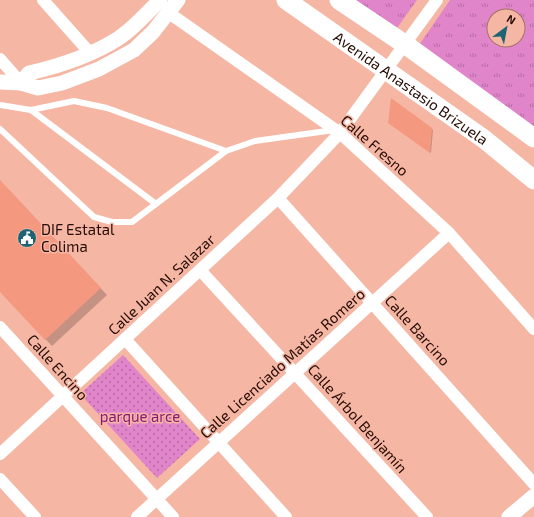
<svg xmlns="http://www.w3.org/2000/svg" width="534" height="517" font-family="'Exo 2',sans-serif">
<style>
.grass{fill:url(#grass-tufts);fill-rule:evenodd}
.park{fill:url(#park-dots)}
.shadow{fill:#0003}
.building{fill:#f4987f}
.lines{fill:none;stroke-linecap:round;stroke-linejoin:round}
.service{stroke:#fff;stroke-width:6}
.minor{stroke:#fff;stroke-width:12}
.tertiary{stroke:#fff;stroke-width:15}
.primary{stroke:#fff;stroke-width:19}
.labels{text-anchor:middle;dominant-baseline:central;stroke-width:3;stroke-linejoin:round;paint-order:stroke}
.street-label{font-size:15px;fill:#270c05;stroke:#f5b6a4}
.poi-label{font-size:15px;fill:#270c05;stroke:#f5b6a4;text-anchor:start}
.park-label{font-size:15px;fill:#8a1876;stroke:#f5b6a4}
</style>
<defs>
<pattern id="grass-tufts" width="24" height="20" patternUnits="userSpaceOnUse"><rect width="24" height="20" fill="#e185cb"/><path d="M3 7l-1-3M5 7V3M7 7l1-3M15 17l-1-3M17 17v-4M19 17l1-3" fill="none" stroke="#b66ba3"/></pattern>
<pattern id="park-dots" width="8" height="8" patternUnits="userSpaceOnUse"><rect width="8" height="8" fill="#e185cb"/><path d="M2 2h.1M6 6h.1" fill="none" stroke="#b66ba3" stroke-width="1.8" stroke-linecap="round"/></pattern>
</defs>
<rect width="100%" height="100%" fill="#f5b6a4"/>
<g class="grass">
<polygon points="353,0 417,0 397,28"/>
<path d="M450 0H534V129L419 45ZM494 16H518V40H494Z"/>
</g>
<polygon class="park" points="123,355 200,439 157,478 80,394"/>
<g class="shadow">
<polygon points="391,124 432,129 433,130 431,153"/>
<polygon points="0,189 10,191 107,295 52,346 0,291"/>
</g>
<g class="building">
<polygon points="391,98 432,128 430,153 388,123"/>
<polygon points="0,180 101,288 45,340 0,292"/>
</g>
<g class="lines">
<g class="service">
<polyline points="0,105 31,110 74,101 107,108 226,151"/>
<polyline points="31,110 156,204"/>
<polyline points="0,129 94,217 112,222 132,222 226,151 255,141 334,130"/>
</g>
<g class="minor">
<polyline points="43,0 90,53"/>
<polyline points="169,13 340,133 449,233 534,329"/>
<polyline points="0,59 21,83"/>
<polyline points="278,198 534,484"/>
<polyline points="200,270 427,517"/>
<polyline points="0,327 173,517"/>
<polyline points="125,339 286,517"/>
<polyline points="0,454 278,198 340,133 437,0"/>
<polyline points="0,479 35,517"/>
<polyline points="137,517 449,233"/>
</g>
<g class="tertiary">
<polyline points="0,82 21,83 38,88 62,83 99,69 134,50 153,32 178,0"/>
<path d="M21 83 29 73C60 66 91 56 119 38 134 28 147 13 160 0"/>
<polyline points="509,517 534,496"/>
</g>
<g class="primary">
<path id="s1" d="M286 0 484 139 534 180"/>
<polyline points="339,0 406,45 534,138"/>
</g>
</g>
<defs>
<g id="civic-disc" transform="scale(1)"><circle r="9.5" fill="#1c6373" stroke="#f5b6a4"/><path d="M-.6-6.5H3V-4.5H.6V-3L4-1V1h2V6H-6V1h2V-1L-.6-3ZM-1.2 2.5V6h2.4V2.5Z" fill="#fff"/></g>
</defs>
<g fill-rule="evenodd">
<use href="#civic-disc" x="27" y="238"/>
</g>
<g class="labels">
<g class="street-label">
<text stroke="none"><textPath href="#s1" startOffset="153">Avenida Anastasio Brizuela</textPath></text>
<text transform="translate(375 145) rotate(41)">Calle Fresno</text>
<text transform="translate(161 284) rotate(-43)">Calle Juan N. Salazar</text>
<text transform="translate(418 330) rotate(48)">Calle Barcino</text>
<text transform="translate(282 363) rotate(-42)">Calle Licenciado Matías Romero</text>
<text transform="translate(58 367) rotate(48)">Calle Encino</text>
<text transform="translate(358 418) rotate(48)">Calle Árbol Benjamín</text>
</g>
<g class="poi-label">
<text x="41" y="229">DIF Estatal<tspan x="41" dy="17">Colima</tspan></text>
</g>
<g class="park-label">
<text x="140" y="416">parque arce</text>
</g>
</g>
<g transform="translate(506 28) rotate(32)"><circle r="19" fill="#f5b6a4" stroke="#a37264"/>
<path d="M0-3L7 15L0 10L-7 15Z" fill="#1c6373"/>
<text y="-6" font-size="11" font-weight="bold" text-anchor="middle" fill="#270c05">N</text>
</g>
</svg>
